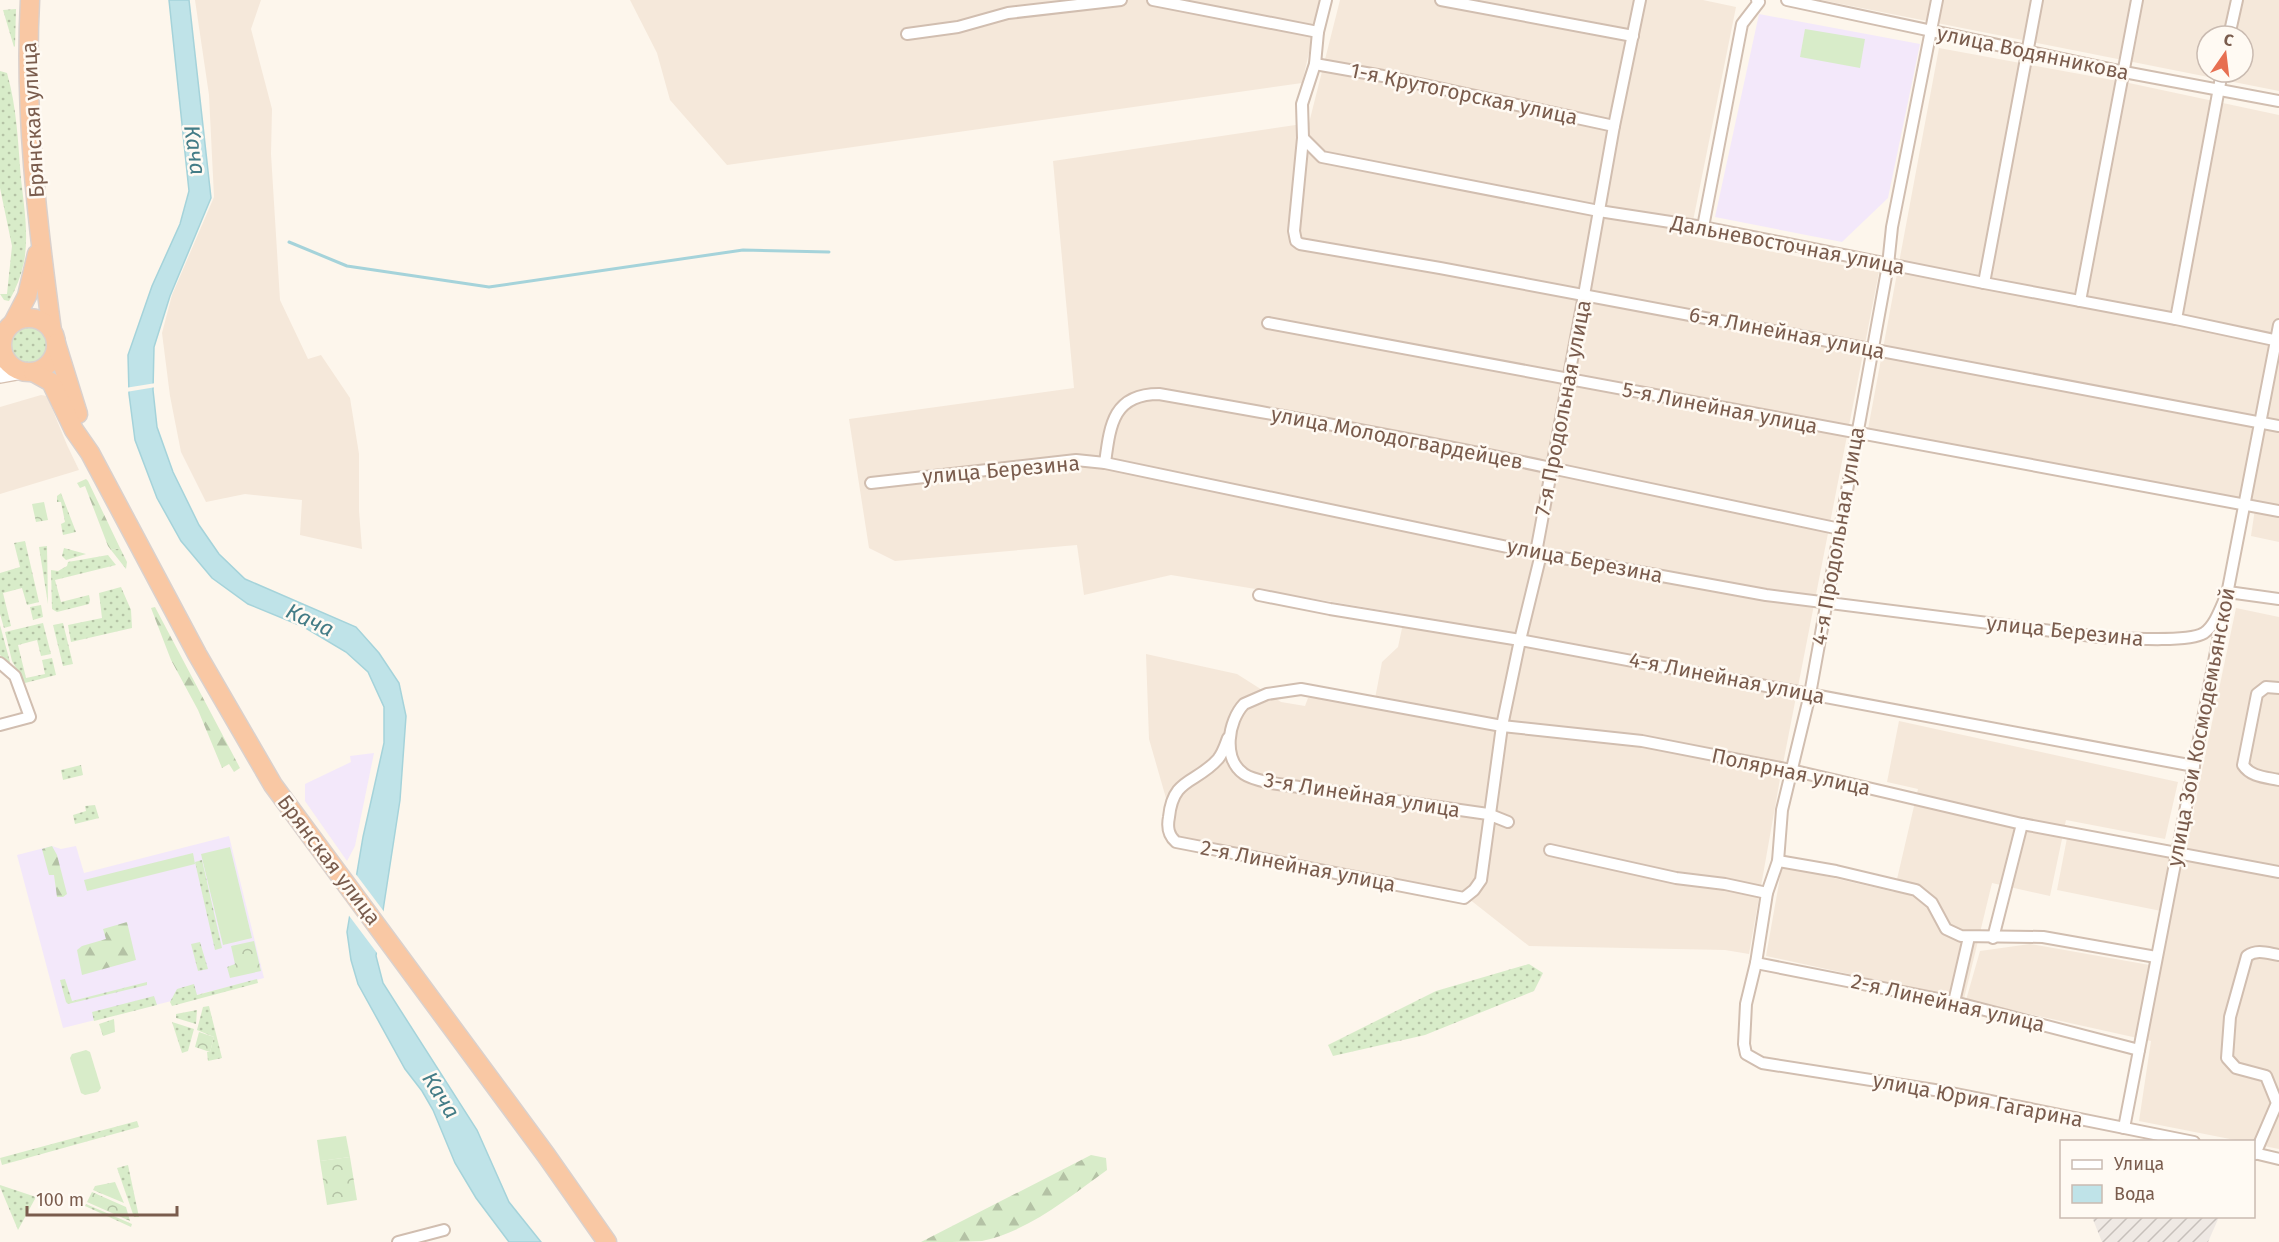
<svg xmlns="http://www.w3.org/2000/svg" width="2279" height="1242" font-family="'Fira Sans',sans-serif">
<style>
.residential{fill:#f5e8da;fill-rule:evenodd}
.industrial{fill:url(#industrial-furrows)}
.education{fill:#f3e8fa}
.grass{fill:url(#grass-dots)}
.forest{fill:url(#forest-firs)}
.park{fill:url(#park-crowns)}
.pitch{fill:#d8ecc9}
.water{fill:#bfe3e8;stroke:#a5d3da;stroke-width:1.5}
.pier{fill:#fdf6ec}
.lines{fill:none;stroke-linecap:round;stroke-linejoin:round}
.stream{stroke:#a5d3da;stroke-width:3}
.minor-casing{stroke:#d1beb0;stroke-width:14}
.secondary-casing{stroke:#d6c0b0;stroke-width:18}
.trunk-casing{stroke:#dad1cd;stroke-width:21}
.minor{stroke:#fff;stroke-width:10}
.secondary{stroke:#fff;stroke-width:15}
.trunk{stroke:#f9c8a4;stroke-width:18}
.labels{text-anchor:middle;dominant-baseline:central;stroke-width:5;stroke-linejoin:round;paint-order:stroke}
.street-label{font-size:21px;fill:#7a5c4d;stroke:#fffaf3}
.water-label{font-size:22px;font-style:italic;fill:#437c86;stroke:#fffaf3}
</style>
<defs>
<pattern id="industrial-furrows" width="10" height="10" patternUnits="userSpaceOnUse" patternTransform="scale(1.5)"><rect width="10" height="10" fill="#efe9e4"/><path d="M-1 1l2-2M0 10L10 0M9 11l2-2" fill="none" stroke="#c7c0bb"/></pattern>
<pattern id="grass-dots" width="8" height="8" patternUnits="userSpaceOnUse" patternTransform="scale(1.5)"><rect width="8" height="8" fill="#d8ecc9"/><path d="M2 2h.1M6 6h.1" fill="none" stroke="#b4c2a5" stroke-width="1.8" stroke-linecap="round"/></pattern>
<pattern id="forest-firs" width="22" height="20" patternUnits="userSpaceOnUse" patternTransform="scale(1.5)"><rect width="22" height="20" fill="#d8ecc9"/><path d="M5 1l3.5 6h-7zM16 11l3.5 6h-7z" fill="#b4c2a5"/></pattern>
<pattern id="park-crowns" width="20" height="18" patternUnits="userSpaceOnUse" patternTransform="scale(1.5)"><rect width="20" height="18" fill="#d8ecc9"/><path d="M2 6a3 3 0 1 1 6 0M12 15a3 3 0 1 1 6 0" fill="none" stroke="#b4c2a5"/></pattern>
</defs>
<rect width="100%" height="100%" fill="#fdf6ec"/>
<g class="residential">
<polygon points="195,0 261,0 251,29 272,109 271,154 280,300 308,359 321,355 350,398 359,454 359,511 362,549 300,535 302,500 245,494 206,502 181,452 170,396 162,333 172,295 214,197 209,95"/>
<polygon points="630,0 1321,0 1302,83 727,165 670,100 657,53"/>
<polygon points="1340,0 1703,0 1736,7 1690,236 1879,272 1780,779 1749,954 1725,950 1529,946 1464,895 1178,840 1149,739 1146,654 1237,674 1281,702 1305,706 1308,698 1332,699 1373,709 1382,662 1398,647 1405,614 1171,575 1084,595 1077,545 895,561 869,548 849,419 1074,388 1053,161 1309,123"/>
<path d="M1821 0H2279V91ZM2207 36H2243V72H2207Z"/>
<polygon points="1939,48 2129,83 2279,115 2279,542 2251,536 2256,502 1868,429"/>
<polygon points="41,395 47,396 67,445 79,470 0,494 0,407"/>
<polygon points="2236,608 2279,617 2279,1149 2254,1144 2254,1142 2240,1141 2139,1121 2151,1041 1966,1000 1980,951 2030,944 2161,967 2171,913 2057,890 2067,838 2183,861"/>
<polygon points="1899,721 2178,782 2165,839 2066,820 2050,896 1992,883 1964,999 1766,956 1782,866 1894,892 1918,789 1887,782"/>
</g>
<polygon class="industrial" points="2092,1217 2219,1217 2208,1242 2102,1242"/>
<g class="education">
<polygon points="1759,14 1920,44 1888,198 1842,242 1715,217"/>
<polygon points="374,753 355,846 347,861 305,801 305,784 351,762 350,756"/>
<polygon points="229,836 264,978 63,1028 17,855 52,846 61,849 76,846 84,873"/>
</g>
<g class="grass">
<polygon points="16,9 15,46 14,47 3,10"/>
<path d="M0 71 7 73C17 108 18 143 21 179 24 206 29 235 24 262 21 276 16 289 9 301L4 300 0 294H7L12 246 0 188Z"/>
<circle cx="29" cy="346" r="20"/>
<polygon points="61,493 76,532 63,535 61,524 65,522 61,502 57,502 57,496"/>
<polygon points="25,541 39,602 27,605 22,588 3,593 11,626 4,628 0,614 0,573 20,567 14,543"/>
<polygon points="47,546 48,604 39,547"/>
<polygon points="64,548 86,554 66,560 62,556"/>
<polygon points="120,548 127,562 126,569 111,550"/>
<polygon points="108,555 116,565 55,580 61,602 89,595 90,600 89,604 57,612 52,609 51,570 58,571 67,566 68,562"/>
<polygon points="121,587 131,610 132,628 71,642 68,625 102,618 99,593"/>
<polygon points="41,605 43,617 33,620 30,607"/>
<polygon points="43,623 51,654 41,656 37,640 18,645 26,678 45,674 42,660 52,658 56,675 25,683 12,661 5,632"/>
<polygon points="63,623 73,664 63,666 53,625"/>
<polygon points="0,625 10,662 7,663 0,655"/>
<polygon points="81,765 83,775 63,780 61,770"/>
<polygon points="95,805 99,818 75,824 73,815 86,811 85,806"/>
<polygon points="202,860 222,948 215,950 195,862"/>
<polygon points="200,942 208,969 198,971 191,944"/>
<polygon points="1529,964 1543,973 1534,991 1425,1035 1333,1056 1328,1045 1436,991"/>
<polygon points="65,979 72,1001 147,982 147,985 68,1004 66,1002 60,980"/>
<polygon points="257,979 258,983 172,1006 170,1002 177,989 194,984 197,995"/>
<polygon points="154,996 157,1005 94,1021 92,1012"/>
<polygon points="209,1006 222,1058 208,1061 207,1052 210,1052 214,1037 197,1030 203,1007"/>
<polygon points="197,1010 196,1024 176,1018 176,1014"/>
<polygon points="172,1022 194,1029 188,1051 182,1053"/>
<polygon points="137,1121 139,1127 2,1165 0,1158"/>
<polygon points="128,1165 139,1217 134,1217 117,1168"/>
<polygon points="0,1185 36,1197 18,1230 0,1187"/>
<polygon points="86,1204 132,1224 131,1227 85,1206"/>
</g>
<g class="forest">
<polygon points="86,479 88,481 120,548 111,550 108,546 85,486 80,488 77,483"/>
<polygon points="155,607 240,768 234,772 229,764 222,768 198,710 171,660 151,608"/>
<polygon points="52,846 57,855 67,894 63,897 57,897 54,875 49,875 42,849"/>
<polygon points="127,922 136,960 82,975 77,950 82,946 106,939 103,929"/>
<path d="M1091 1155 1106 1158 1107 1170C1068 1198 1029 1231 982 1241 963 1242 940 1242 921 1242Z"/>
</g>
<g class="park">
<polygon points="44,502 48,520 36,522 32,504"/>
<polygon points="254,941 261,971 230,978 227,967 235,964 231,946"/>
<polygon points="114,1019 115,1032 103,1036 99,1024"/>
<polygon points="199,1032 214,1037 210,1052 195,1047"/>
<polygon points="350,1157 357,1200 327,1205 320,1161"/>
<polygon points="115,1182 124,1203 93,1190 95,1186"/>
<polygon points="92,1192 126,1207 130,1221 87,1202"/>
</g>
<g class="pitch">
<polygon points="1805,29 1865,39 1860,68 1800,57"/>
<polygon points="230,847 252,938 223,945 201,854"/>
<polygon points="193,853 195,864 87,891 84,880"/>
<polygon points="86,1050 90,1052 101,1088 98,1092 85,1095 81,1093 70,1058 72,1054"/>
<polygon points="346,1136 350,1157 320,1161 317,1140"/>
</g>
<polygon class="water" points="169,0 189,0 211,198 170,296 154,347 153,390 157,427 173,472 199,525 219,554 245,579 356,627 379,653 399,683 406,716 400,800 376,956 383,983 477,1130 509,1202 541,1242 509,1242 476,1198 455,1163 433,1110 422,1091 405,1069 358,984 351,960 347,932 363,837 384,743 384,707 368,672 346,652 304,627 248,604 212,578 181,541 157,498 135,440 129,394 128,355 152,286 180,224 189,191"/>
<g class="pier">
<polygon points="156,383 156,387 126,392 125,388"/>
<polygon points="355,873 385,913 380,957 347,913"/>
</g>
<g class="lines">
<polyline class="stream" points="289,242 347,266 489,287 743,250 829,252"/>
<g class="minor-casing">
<g id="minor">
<polyline points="1153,0 1318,32"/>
<polyline points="1326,0 1318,32 1315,64 1302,104 1303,138 1294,231 1296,241 1300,244 1440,268 2279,426"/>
<polyline points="1441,0 1633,36"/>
<polyline points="1787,0 2124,72 2279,101"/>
<polyline points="1937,0 1892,227 1888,265 1810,694 1782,810 1778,861 1767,893 1756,963 1746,1004 1744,1044 1746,1054 1762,1063 1941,1091 2194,1142"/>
<polyline points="907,34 958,27 1008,13 1121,0"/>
<polyline points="2229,36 2237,0"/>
<polyline points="1315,64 1383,76 1614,126"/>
<polyline points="1303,138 1322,157 1599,211 1703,227 1984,283 2176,319 2279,341"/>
<polyline points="1703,227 1742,24 1759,2 1757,0"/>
<polyline points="1984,283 2037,0"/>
<polyline points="2080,301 2137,0"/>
<polyline points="2176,319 2222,72"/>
<polyline points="1268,323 2279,511"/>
<path d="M1105 463C1110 425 1113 394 1159 394 1290 417 1421 440 1551 468 1647 488 1743 509 1840 529"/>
<path d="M871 483 1076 460 1105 463 1541 554 1766 595 2100 637C2122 638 2188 643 2204 633 2216 625 2222 604 2228 592L2279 599"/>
<polyline points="1259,595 1330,609 1520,640 2194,766"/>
<polyline points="0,663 15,676 30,717 0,725"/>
<path d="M2279 688 2266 687 2257 694 2243 765C2251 777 2265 777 2279 780"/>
<path d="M1228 738C1225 746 1223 753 1218 759 1196 784 1173 777 1169 817 1167 827 1168 835 1176 842L1464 898 1474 890 1481 880 1502 726 1520 640 1541 554 1537 547 1584 295 1614 126 1640 0"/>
<path d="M1508 822 1488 814 1271 783C1263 781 1251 779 1244 774 1222 759 1228 721 1244 704L1267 694 1301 689 1502 726 1642 741 1791 770 2022 824 2279 872"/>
<polyline points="1550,850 1676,878 1725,884 1767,893"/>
<polyline points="1778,861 1836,871 1916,890 1932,903 1946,929 1961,936 2043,937 2156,957"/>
<polyline points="1993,938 2022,824"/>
<polyline points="1756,963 1954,1002 2139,1050"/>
<polyline points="1954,1002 1969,937"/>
<polyline points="2124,1128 2279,325"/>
<polyline points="2254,1153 2279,1159"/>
<path d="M2255 1154 2277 1103 2266 1076 2236 1068 2227 1058 2230 1017 2247 956C2257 949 2267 953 2279 955"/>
<polyline points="398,1242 444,1230"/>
</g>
</g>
<g class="secondary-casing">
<g id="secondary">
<polyline points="0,344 2,343"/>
<polyline points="0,375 22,371"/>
</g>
</g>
<g class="trunk-casing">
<g id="trunk">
<path d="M30 0C24 110 37 221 52 331"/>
<circle cx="29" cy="345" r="27"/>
<polyline points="13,323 27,296 37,254"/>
<polyline points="56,343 78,414"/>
<polyline points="33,372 51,382 74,430 90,453 197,654 273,785 546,1155 607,1242"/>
</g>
</g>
<use href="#minor" class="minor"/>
<use href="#secondary" class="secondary"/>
<use href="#trunk" class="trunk"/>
</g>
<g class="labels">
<g class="street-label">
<text transform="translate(2033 53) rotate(12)">улица Водянникова</text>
<text transform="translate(1464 94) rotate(12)">1-я Крутогорская улица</text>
<text transform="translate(33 120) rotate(-93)">Брянская улица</text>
<text transform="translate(1788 245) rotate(11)">Дальневосточная улица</text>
<text transform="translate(1787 333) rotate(11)">6-я Линейная улица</text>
<text transform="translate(1563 408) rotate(-79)">7-я Продольная улица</text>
<text transform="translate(1720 408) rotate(11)">5-я Линейная улица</text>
<text transform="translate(1397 438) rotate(11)">улица Молодогвардейцев</text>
<text transform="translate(1001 470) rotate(-5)">улица Березина</text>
<text transform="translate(1838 536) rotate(-80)">4-я Продольная улица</text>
<text transform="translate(1585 561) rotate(11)">улица Березина</text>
<text transform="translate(2065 631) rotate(6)">улица Березина</text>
<text transform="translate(1727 678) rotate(11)">4-я Линейная улица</text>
<text transform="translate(2201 727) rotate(-79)">улица Зои Космодемьянской</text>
<text transform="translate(1791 772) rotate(12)">Полярная улица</text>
<text transform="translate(1362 795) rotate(9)">3-я Линейная улица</text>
<text transform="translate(329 860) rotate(53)">Брянская улица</text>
<text transform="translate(1298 866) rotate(11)">2-я Линейная улица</text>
<text transform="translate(1948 1003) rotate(13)">2-я Линейная улица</text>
<text transform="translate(1978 1100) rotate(11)">улица Юрия Гагарина</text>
</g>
<g class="water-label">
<text transform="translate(195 150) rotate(82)">Кача</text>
<text transform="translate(310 620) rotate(25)">Кача</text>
<text transform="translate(441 1095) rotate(58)">Кача</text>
</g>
</g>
<rect x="2060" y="1140" width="195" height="78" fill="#fffaf3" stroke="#cabbb1" stroke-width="1.5"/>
<rect x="2072" y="1160" width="30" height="9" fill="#ffffff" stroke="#cabbb1" stroke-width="1.5"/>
<text x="2114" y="1170" font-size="18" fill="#7a5c4d">Улица</text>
<rect x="2072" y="1185" width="30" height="18" fill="#bfe3e8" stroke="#cabbb1" stroke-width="1.5"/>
<text x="2114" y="1200" font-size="18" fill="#7a5c4d">Вода</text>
<g transform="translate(2225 54) rotate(14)"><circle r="28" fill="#fffaf3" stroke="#cabbb1" stroke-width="1.5"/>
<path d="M0-4.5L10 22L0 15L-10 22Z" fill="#e76f51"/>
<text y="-9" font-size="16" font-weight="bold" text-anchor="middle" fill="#7a5c4d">С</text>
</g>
<path d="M27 1206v9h150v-9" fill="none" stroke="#7a5c4d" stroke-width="3"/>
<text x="36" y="1206" font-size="18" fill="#7a5c4d" stroke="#fffaf3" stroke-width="4.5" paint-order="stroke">100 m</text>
</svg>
